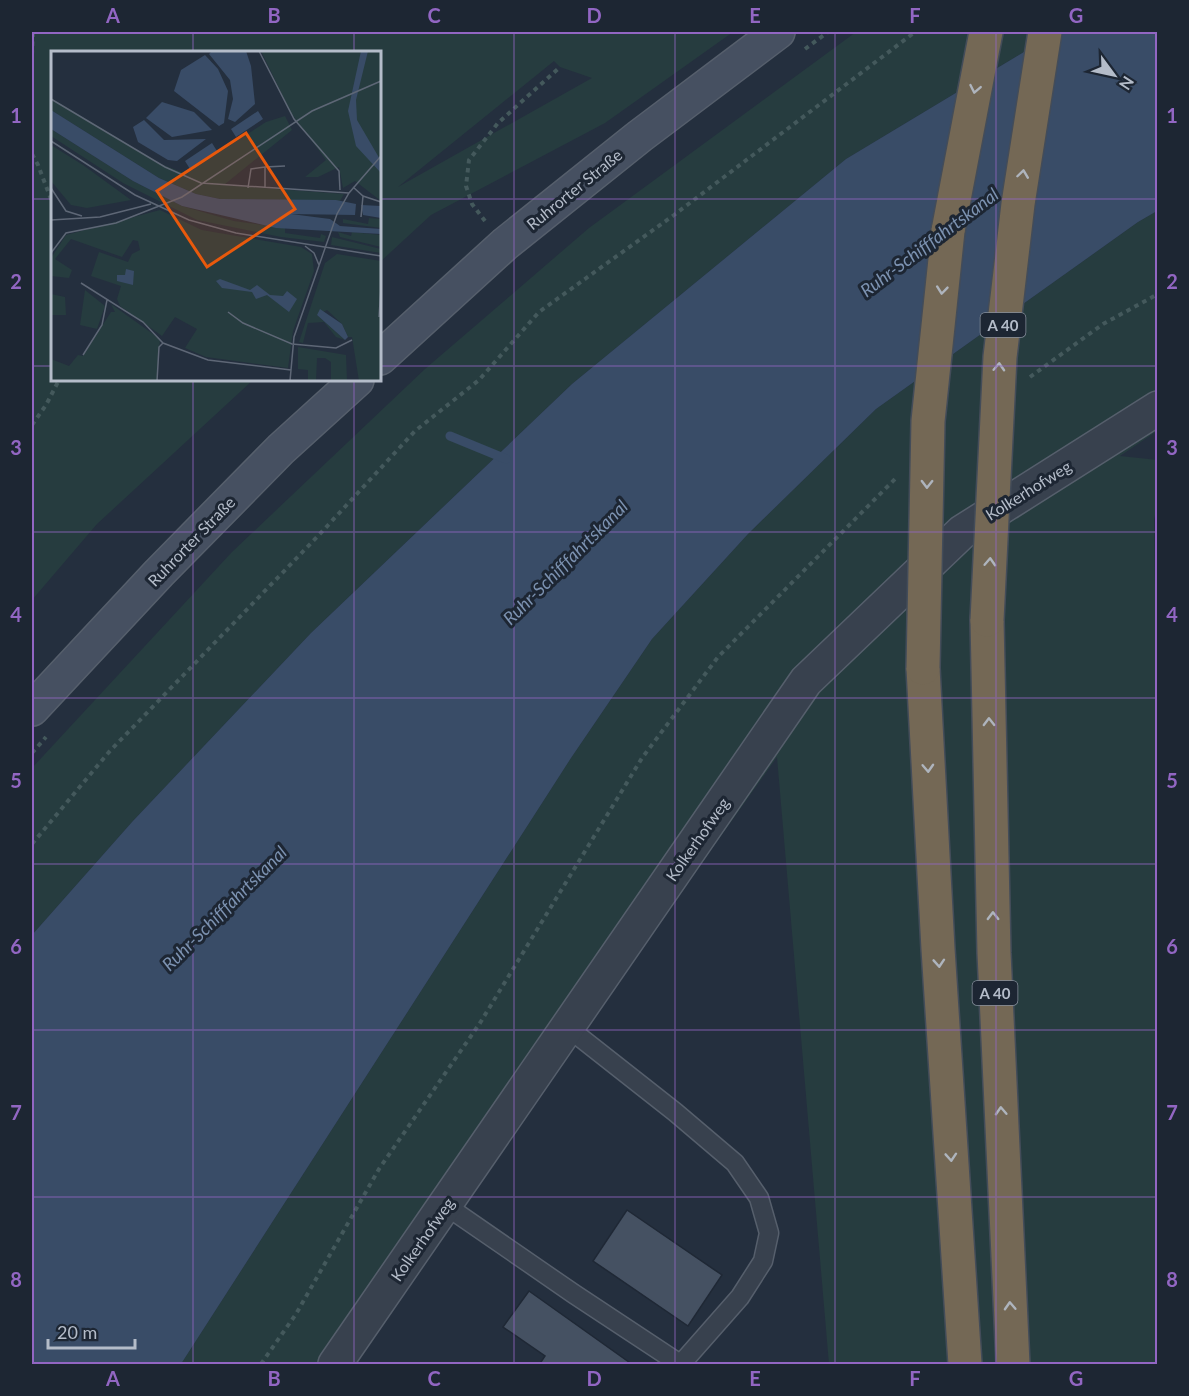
<svg xmlns="http://www.w3.org/2000/svg" width="1189" height="1396" font-family="Lato,sans-serif">
<style>
.green{fill:#263c3f;fill-rule:evenodd}
.water{fill:#394c67}
.lines{fill:none;stroke-linecap:round;stroke-linejoin:round}
.stream{stroke:#394c67;stroke-width:9}
.building{fill:#455162;stroke:#1f2835;stroke-width:1.5}
.service-casing{stroke:#565f6c;stroke-width:21}
.minor-casing{stroke:#565f6c;stroke-width:36}
.secondary-casing{stroke:#565f6c;stroke-width:36}
.motorway-casing{stroke:#434c59;stroke-width:36}
.path{stroke:#44595c;stroke-width:4;stroke-dasharray:4.5 4.5;stroke-linecap:butt}
.service{stroke:#38414e;stroke-width:18}
.minor{stroke:#38414e;stroke-width:33}
.secondary{stroke:#465061;stroke-width:33}
.motorway{stroke:#746855;stroke-width:33}
.motorway-bridge-casing{stroke:#434c59;stroke-width:36;stroke-linecap:butt}
.motorway-bridge{stroke:#746855;stroke-width:33}
.oneway{stroke:#aeb4bd}
.grid{fill:none;stroke:#9266c3;stroke-width:1.5;stroke-opacity:0.55}
.labels{text-anchor:middle;dominant-baseline:central;stroke-width:6;stroke-linejoin:round;paint-order:stroke}
.shield{fill:#1d2633;stroke:#878f9c;stroke-width:1.5}
.shield-label{font-size:15px;font-weight:bold;fill:#b4bcc9}
.street-label{font-size:16px;fill:#b4bcc9;stroke:#1d2633}
.water-label{font-size:18px;font-style:italic;fill:#7c92b1;stroke:#1d2633}
.inset-road{fill:none;stroke:#5e6776;stroke-width:1.5}
.view{fill:#e8590c;fill-opacity:0.15;stroke:#e8590c;stroke-width:3}
.inset-edge{fill:none;stroke:#b4bcc9;stroke-width:3}
.neatline{fill:none;stroke:#9266c3;stroke-width:2}
.grid-label{font-size:20px;text-anchor:middle;font-weight:bold;fill:#9266c3}
</style>
<rect width="100%" height="100%" fill="#242f3e"/>
<!-- green -->
<path class="green" d="M32,32H733L605,123L431,215L380,262V52H52V380H253L97,524L32,600ZM554,61L560,67L592,78L398,187Z
M856,32H1057L846,159L572,384L311,633L132,822L32,935V768L232,552L425,369L589,228Z
M1157,211V431L1120,456L1158,460L1157,509L1154,519L1158,779L1157,1364H829L777,757L347,1364H181L571,758L652,639L748,534L876,409L1138,222Z"/>
<!-- water -->
<path class="water" d="M1057,32H1157V211L1138,222L876,409L748,534L652,639L571,758L181,1364H32V935L132,822L311,633L572,384L846,159Z"/>
<g class="lines">
<!-- stream -->
<path class="stream" d="M450,436L506,459"/>
</g>
<!-- building -->
<path class="building" d="M627,1210L722,1275L688,1326L593,1261Z
M529,1291L633,1365H539L545,1356L503,1327Z"/>
<g class="lines">
<defs>
<path id="service" d="M567,1027L675,1112L735,1163L759,1198L769,1233L763,1261L740,1297L681,1364
M445,1205L574,1294L680,1364"/>
<path id="minor" d="M335,1364L806,681L962,532L1158,408"/>
<path id="secondary" d="M380,358L505,244L640,136L778,32
M32,709L159,573L281,449L357,380"/>
<path id="motorway" d="M948,231L986,32
M987,620L994,953L1013,1364
M923,668L938,949L965,1364"/>
</defs>
<!-- service casing -->
<use href="#service" class="service-casing"/>
<!-- minor casing -->
<use href="#minor" class="minor-casing"/>
<!-- secondary casing -->
<use href="#secondary" class="secondary-casing"/>
<!-- motorway casing -->
<use href="#motorway" class="motorway-casing"/>
<!-- path -->
<path class="path" d="M805,49L828,32
M32,55L33,32
M32,154L38,165L52,202
M485,221L472,204L466,186L469,160L498,123L560,67
M1030,377L1103,324L1158,294
M32,425L46,405L59,380
M32,753L46,737
M32,844L109,752L318,536L415,431L479,380L539,312L674,215L915,32
M261,1364L296,1314L379,1169L480,1023L642,758L718,657L895,479"/>
<!-- service -->
<use href="#service" class="service"/>
<!-- minor -->
<use href="#minor" class="minor"/>
<!-- secondary -->
<use href="#secondary" class="secondary"/>
<!-- motorway -->
<use href="#motorway" class="motorway"/>
<defs>
<path id="motorway-bridge" d="M987,620L1000,357L1018,204L1045,32
M923,668L928,421L948,231"/>
</defs>
<!-- motorway-bridge casing -->
<use href="#motorway-bridge" class="motorway-bridge-casing"/>
<!-- motorway-bridge -->
<use href="#motorway-bridge" class="motorway-bridge"/>
</g>
<!-- one-way arrows -->
<defs><path id="oneway-chevron" d="M-2-3.5L2.5 0L-2 3.5" fill="none" stroke-width="1.6" stroke-linecap="round" stroke-linejoin="round" transform="scale(1.5)"/></defs>
<g class="oneway">
<use href="#oneway-chevron" transform="translate(975 89) rotate(101)"/>
<use href="#oneway-chevron" transform="translate(1023 174) rotate(-82)"/>
<use href="#oneway-chevron" transform="translate(942 290) rotate(96)"/>
<use href="#oneway-chevron" transform="translate(999 367) rotate(-87)"/>
<use href="#oneway-chevron" transform="translate(927 484) rotate(91)"/>
<use href="#oneway-chevron" transform="translate(990 562) rotate(-87)"/>
<use href="#oneway-chevron" transform="translate(989 722) rotate(-91)"/>
<use href="#oneway-chevron" transform="translate(928 768) rotate(87)"/>
<use href="#oneway-chevron" transform="translate(993 916) rotate(-91)"/>
<use href="#oneway-chevron" transform="translate(939 963) rotate(86)"/>
<use href="#oneway-chevron" transform="translate(1001 1111) rotate(-93)"/>
<use href="#oneway-chevron" transform="translate(951 1157) rotate(86)"/>
<use href="#oneway-chevron" transform="translate(1010 1306) rotate(-93)"/>
</g>
<!-- grid -->
<path class="grid" d="M193,32V52M354,32V52M514,32V1364M675,32V1364M835,32V1364M996,32V1364M32,199H52M380,199H1158M32,366H52M380,366H1158M193,380V1364M354,380V1364M32,532H1158M32,698H1158M32,864H1158M32,1030H1158M32,1197H1158"/>
<g class="labels">
<!-- shield labels -->
<g class="shield">
<rect x="980.5" y="313" width="45" height="24" rx="4.5"/>
<rect x="972.5" y="981" width="45" height="24" rx="4.5"/>
</g>
<g class="shield-label">
<text x="1003" y="325">A 40</text>
<text x="995" y="993">A 40</text>
</g>
<!-- street labels -->
<g class="street-label">
<text transform="translate(574 189) rotate(-39)">Ruhrorter Straße</text>
<text transform="translate(1028 490) rotate(-32)">Kolkerhofweg</text>
<text transform="translate(191 541) rotate(-46)">Ruhrorter Straße</text>
<text transform="translate(697 839) rotate(-55)">Kolkerhofweg</text>
<text transform="translate(422 1239) rotate(-55)">Kolkerhofweg</text>
</g>
<!-- water labels -->
<g class="water-label">
<text transform="translate(929 242) rotate(-37)">Ruhr-Schifffahrtskanal</text>
<text transform="translate(565 562) rotate(-45)">Ruhr-Schifffahrtskanal</text>
<text transform="translate(224 908) rotate(-45)">Ruhr-Schifffahrtskanal</text>
</g>
</g>
<!-- overview -->
<g transform="translate(51 51)">
<rect width="330" height="330" fill="#242f3e"/>
<path d="M210,0H330V150L304,130L292,137L288,116L267,126H254L275,109L240,62ZM0,47L110,113L138,124L136,122L215,71L234,65L241,79L173,134L293,143L289,150L169,148L145,143L108,127L0,59ZM0,78L82,130L131,155L183,170L234,177V182L269,187L270,183L275,185L273,191L230,186L146,169L72,132L0,85ZM0,94L32,114L80,149L36,157L20,154L0,130ZM109,159L151,179L250,196L261,203L263,220L242,280L237,317L155,306L134,297L146,278L124,266L111,285L69,255L66,248L70,235L40,225L48,201L77,211L81,203L89,199L87,190L82,189L71,206L20,188L4,208L21,219L18,227L0,225V207L15,184ZM318,167L330,168V177L292,172V168L317,173ZM287,181L300,185L301,181L330,184V196L289,186ZM281,186L330,198V202L280,194ZM286,203L330,210V330H308L301,286H297L291,273L276,259L266,264L294,289L285,286L273,271L257,272L252,292L248,291L274,212ZM34,239L54,255L46,278L29,274ZM0,243L14,246L15,264H0ZM60,253L109,288L106,330H0V308L18,315L27,304L32,305L60,261H64ZM247,296L295,304L296,330H280V311L274,307H266L265,330H257V319L247,318Z" fill="#263c3f"/>
<path d="M161,0H195L200,15L204,53L184,71L177,68L182,48L179,29L158,3ZM310,0H317L305,49L306,69L330,110V122L305,95L297,60ZM154,4L167,18L177,40L173,72L168,75L123,40L130,19ZM111,51L143,61L161,79L121,86L95,67ZM0,59L108,127L145,143L169,148L285,149L305,153L304,164L240,163L279,168L289,175L330,178V183L225,177L131,155L82,130L0,78ZM207,60L212,68L185,86L180,78ZM93,69L113,89L155,88L126,110L117,109L87,91L82,76ZM161,92L166,100L139,118L134,110ZM310,154L330,155V167L312,164ZM75,218L83,220L82,234L66,230V224H74ZM169,228L199,239L206,234L219,244L232,245L236,240L246,248L238,261L216,244L205,248L201,241L171,237L165,230ZM269,258L291,273L297,286L294,289L266,264Z" fill="#394c67"/>
<path class="inset-road" d="M208,0L243,68L288,120L289,139M0,48L114,116L150,132L298,142M0,90L84,144L138,169L185,182L330,205M302,136L312,145L330,151M0,137L15,160L31,165M197,137L200,118L214,116M214,137V116L234,115M310,166L312,145M0,169L49,166L100,153M254,195L263,202L268,214M0,202L15,182L65,172L131,146L261,60L330,30M30,232L92,271L112,292L157,309L240,319M177,261L192,272L241,293L285,297L301,289M328,266L330,237M32,304L51,274L56,249M106,330L108,296L112,292M239,330L243,286L286,163L298,142L330,105"/>
<path class="view" d="M195,82L244,158L156,216L106,140Z"/>
<rect width="330" height="330" class="inset-edge"/>
</g>
<!-- border -->
<rect width="1189" height="1396" fill="none" stroke="#1d2633" stroke-width="66"/>
<!-- north arrow -->
<g transform="translate(1114 75) rotate(123)" stroke="#1d2633" stroke-width="4.5" paint-order="stroke">
<path d="M0-4.5L10 22L0 15L-10 22Z" fill="#b4bcc9"/>
<text y="-9" font-size="16" font-weight="bold" text-anchor="middle" fill="#b4bcc9">N</text>
</g>
<!-- scale -->
<path d="M48 1339v9h87v-9" fill="none" stroke="#b4bcc9" stroke-width="3"/>
<text x="57" y="1339" font-size="18" fill="#b4bcc9" stroke="#1d2633" stroke-width="4.5" paint-order="stroke">20 m</text>
<rect x="33" y="33" width="1123" height="1330" class="neatline"/>
<g class="grid-label">
<text x="113" y="23">A</text>
<text x="274" y="23">B</text>
<text x="434" y="23">C</text>
<text x="594" y="23">D</text>
<text x="755" y="23">E</text>
<text x="915" y="23">F</text>
<text x="1076" y="23">G</text>
<text x="16" y="123">1</text>
<text x="1172" y="123">1</text>
<text x="16" y="289">2</text>
<text x="1172" y="289">2</text>
<text x="16" y="455">3</text>
<text x="1172" y="455">3</text>
<text x="16" y="622">4</text>
<text x="1172" y="622">4</text>
<text x="16" y="788">5</text>
<text x="1172" y="788">5</text>
<text x="16" y="954">6</text>
<text x="1172" y="954">6</text>
<text x="16" y="1120">7</text>
<text x="1172" y="1120">7</text>
<text x="16" y="1287">8</text>
<text x="1172" y="1287">8</text>
<text x="113" y="1386">A</text>
<text x="274" y="1386">B</text>
<text x="434" y="1386">C</text>
<text x="594" y="1386">D</text>
<text x="755" y="1386">E</text>
<text x="915" y="1386">F</text>
<text x="1076" y="1386">G</text>
</g>
</svg>
